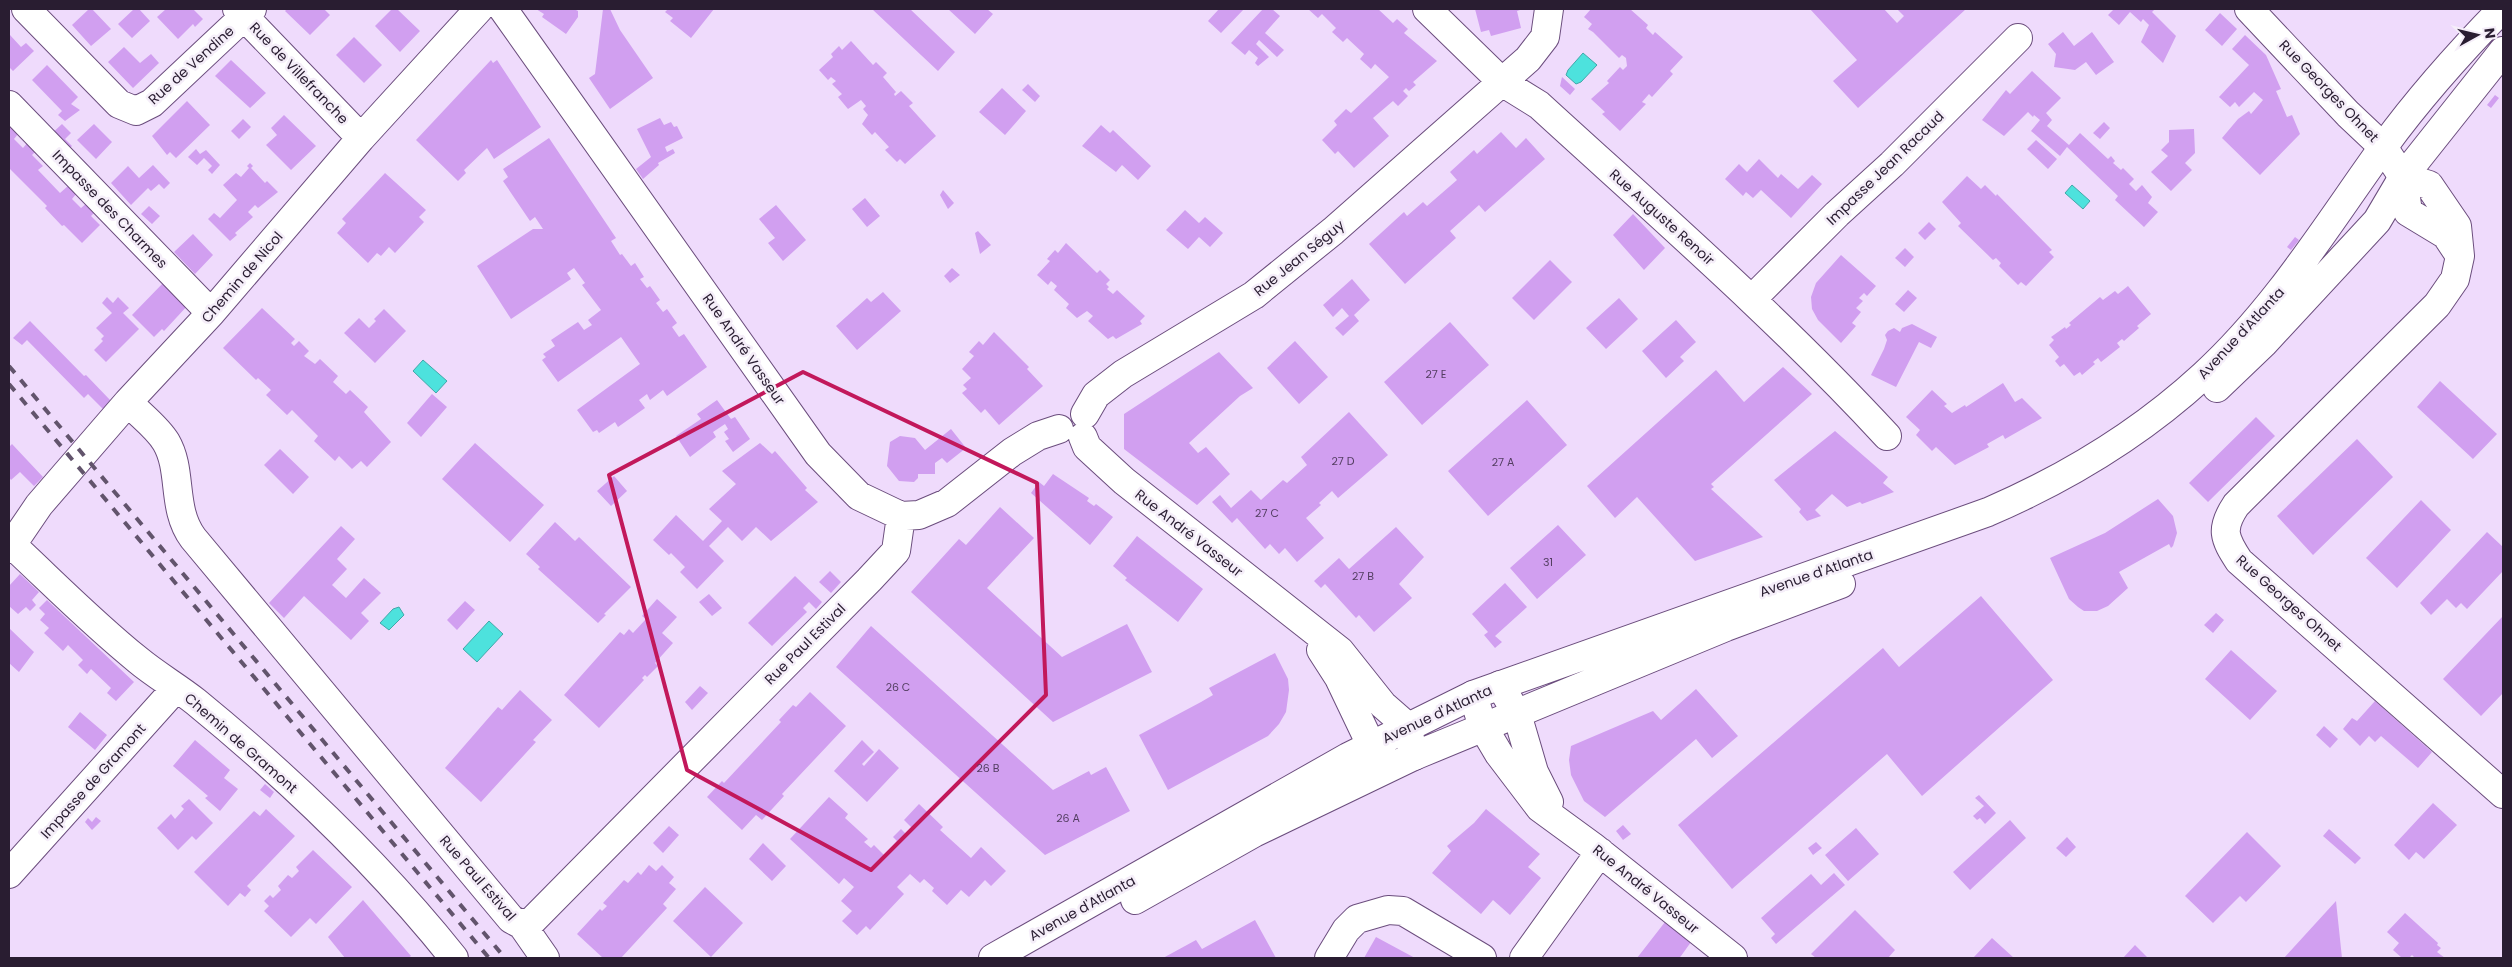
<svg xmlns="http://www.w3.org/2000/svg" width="2512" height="967" font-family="Poppins,sans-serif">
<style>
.water{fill:#4de2dd;stroke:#42a7a9}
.building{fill:#d19ff0}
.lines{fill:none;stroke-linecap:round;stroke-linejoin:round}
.minor-casing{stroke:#6b4d7d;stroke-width:30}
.major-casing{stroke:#6b4d7d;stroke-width:30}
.minor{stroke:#fff;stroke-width:28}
.major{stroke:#fff;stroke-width:28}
.rail{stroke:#62546c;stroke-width:4;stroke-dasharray:9 9;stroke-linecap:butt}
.marked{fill:none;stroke:#c2185b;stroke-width:4;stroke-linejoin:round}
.labels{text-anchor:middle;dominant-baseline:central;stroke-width:5;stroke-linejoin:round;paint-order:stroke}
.number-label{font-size:11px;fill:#533e61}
.street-label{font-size:14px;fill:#291d31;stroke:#f5eef9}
</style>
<rect width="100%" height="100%" fill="#efdbfc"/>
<!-- water -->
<path class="water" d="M1583,53L1597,65L1581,82L1576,84L1566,75L1568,70Z
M2072,185L2090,201L2083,209L2065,193Z
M423,360L447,381L436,393L413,371Z
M399,607L404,615L389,630L380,623L393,609Z
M489,621L503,634L477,662L463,649Z"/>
<!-- building -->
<path class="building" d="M89,9H92L111,29L91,46L72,25Z
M134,9H139L150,21L132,38L118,24Z
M166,9H193L203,19L195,27L193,24L178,39L157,17Z
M287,9H324L330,15L310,35L285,11Z
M392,9H397L420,31L400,52L375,26Z
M536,9H574L578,11V17L566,34L542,17L544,14Z
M603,9H610L620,30L653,78L610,109L589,78L595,74Z
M668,9H714L691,38L670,21L673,18L665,12Z
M872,9H910L955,52L938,71Z
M948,9H987L993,14L975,34Z
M1219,9H1244L1221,33L1208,21Z
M1263,9H1272L1280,16L1265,33L1284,50L1277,57L1259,40L1256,44L1269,57L1258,66L1255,63L1258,58L1249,50L1245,55L1231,43Z
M1308,9H1378L1393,23L1397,19L1408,29L1404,33L1437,61L1413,82L1416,85L1409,91L1406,88L1403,91L1408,96L1398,106L1393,101L1373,118L1389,136L1354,168L1338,151L1335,154L1322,140L1337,125L1334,121L1346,109L1351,113L1389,77L1375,64L1371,69L1360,59L1364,54L1362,52L1347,38L1343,42L1332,32L1336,28L1322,14L1318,18Z
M1475,9H1523L1517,11L1521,28L1491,36L1489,30L1481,32Z
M1591,9H1630L1648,25L1646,28L1653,35L1655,32L1683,57L1670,71L1673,74L1652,97L1649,94L1642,102L1646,104L1620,131L1602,114L1605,112L1591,99L1609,83L1607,81L1620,67L1623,70L1627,66L1626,58L1622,55L1619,58L1593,32L1588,29L1592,24L1584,17Z
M1810,9H1884L1897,23L1904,16L1897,9H1966L1858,108L1833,81L1857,60Z
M2114,9L2154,10L2152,12L2176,36L2163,63L2141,42L2149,25L2143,19L2141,22L2130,12L2119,25L2108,15Z
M2220,13L2237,29L2222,46L2205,30Z
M2063,32L2074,46L2092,32L2114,62L2096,75L2086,62L2075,70L2054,67L2056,54L2048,44Z
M10,35L21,47L26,43L34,51L13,71L9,67Z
M2245,35L2266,55L2281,89L2276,91L2287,117L2292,115L2300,134L2260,175L2222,138L2238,119L2249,111L2251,114L2263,100L2254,92L2239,107L2235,102L2230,107L2219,97L2249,65L2232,49Z
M354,37L382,65L364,83L336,55Z
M851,41L873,65L876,62L887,73L883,77L896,92L894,94L895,96L901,91L913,103L909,106L936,136L905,164L900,159L897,162L885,150L889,147L875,132L872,135L862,124L868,115L863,109L866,106L861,100L848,109L838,97L842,94L832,84L836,81L831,77L828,80L819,70L833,57L831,54L839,46L842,50Z
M124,47L140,63L151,54L159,63L133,88L108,62Z
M231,60L266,93L250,108L215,76Z
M491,60L493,63L497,60L541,127L494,159L487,148L464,170L466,173L458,181L416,140Z
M47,65L78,97L71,104L80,110L65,121L58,115L62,111L32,80Z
M2032,71L2061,98L2046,113L2052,120L2047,126L2069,145L2080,133L2108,159L2111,156L2115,161L2113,163L2121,170L2123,168L2134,179L2129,184L2136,191L2142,185L2152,197L2148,203L2158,212L2144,227L2115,200L2118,196L2067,147L2060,156L2031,131L2040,120L2034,115L2033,117L2028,112L2004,136L1982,120L2006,90L2010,94Z
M1562,77L1575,89L1570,95L1560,86Z
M1028,84L1040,96L1035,102L1022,90Z
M1002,88L1026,111L1005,135L979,112Z
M2495,95L2499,98L2491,108L2487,105Z
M187,101L210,125L176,158L170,152L167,155L152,136Z
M284,115L316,146L291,170L266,145L277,135L271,128Z
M660,118L664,125L671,122L674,127L677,126L683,138L665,147L667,152L673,149L675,153L658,163L659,165L643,179L636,169L651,157L637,129Z
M243,119L251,127L239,139L231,131Z
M2104,122L2110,128L2100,139L2093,133Z
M62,124L71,133L65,139L72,146L64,154L48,137Z
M94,124L112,142L96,159L77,140Z
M9,125L18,134L14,139L23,148L28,142L36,151L32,155L43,166L38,170L60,193L68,186L76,194L72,199L81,208L87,203L95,212L91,216L100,225L82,243L64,225L62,226L45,208L47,206L9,168Z
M1101,125L1110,133L1113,130L1151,166L1138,180L1122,165L1116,172L1082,146Z
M2194,129L2195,153L2185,163L2192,170L2171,191L2151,172L2168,156L2161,150L2169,142V130Z
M1501,132L1516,148L1526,138L1545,159L1485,212L1479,205L1450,231L1456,238L1405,284L1369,244L1404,212L1407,216L1423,202L1427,206L1457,180L1450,172L1474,150L1477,154Z
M549,138L616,238L611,241L620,255L622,254L631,266L635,263L644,277L640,279L647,288L650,286L660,300L656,303L663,312L667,309L677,323L672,327L679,337L684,334L707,367L667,396L663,390L650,400L647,394L639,400L645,408L618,427L615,422L599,433L597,430L593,432L577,410L640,364L621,337L558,382L542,360L546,357L543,354L555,346L551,340L578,322L584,330L592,325L588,320L601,310L582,285L585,283L574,268L567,273L571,279L511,319L477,266L533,229H543L535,217L530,221L503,181L508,177L503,169Z
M2036,140L2057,159L2048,169L2027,149Z
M196,149L200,154L206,150L220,165L212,174L208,170L212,166L204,158L197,165L188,157Z
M1759,159L1778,178L1781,174L1798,189L1812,175L1822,184L1791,218L1761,190L1753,198L1746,192L1743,196L1725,179L1739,164L1747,172Z
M250,163L253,166L251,168L265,183L267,181L278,192L258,208L255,205L248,212L253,217L235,233L237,235L230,241L208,219L214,213L220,218L237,200L223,185L236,173L241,177L249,168L247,166Z
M153,165L170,183L164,189L159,184L151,191L148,188L131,205L111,183L128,166L139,178Z
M385,173L426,210L419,217L424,222L395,253L389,247L381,256L377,253L368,263L337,233L346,223L342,219Z
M1967,176L1981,189L1985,185L1996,196L1997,194L2052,250L2049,252L2054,257L2026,286L2021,282L2018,285L1999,266L2001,263L1996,258L1993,260L1958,226L1961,223L1942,202Z
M943,190L954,203L948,209L940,195Z
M865,198L880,216L867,227L852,209Z
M776,205L806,240L783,261L768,243L775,238L759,219Z
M149,206L160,216L152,224L141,214Z
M1185,210L1199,223L1205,217L1223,233L1210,247L1199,237L1188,249L1166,230Z
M1633,214L1665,248L1644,270L1613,235Z
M1929,222L1936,229L1925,240L1918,233Z
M978,231L991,245L980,254L975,233Z
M193,234L213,255L195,274L174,252Z
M2295,237L2299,240L2291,250L2287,247Z
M1066,243L1097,273L1100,270L1110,280L1106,284L1109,287L1107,289L1113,294L1117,290L1145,316L1140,321L1142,324L1116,339L1113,336L1108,339L1088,321L1093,316L1087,311L1077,318L1066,308L1069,304L1054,290L1057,286L1051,281L1048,285L1037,275L1050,261L1047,259L1055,250L1058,253Z
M1905,248L1914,257L1905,267L1895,258Z
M1841,255L1876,286L1867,296L1864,293L1859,298L1863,301L1856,308L1861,312L1852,323L1856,326L1841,343L1818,320L1812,309L1811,297L1816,283Z
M1550,260L1572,282L1534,320L1512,298Z
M952,268L960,275L950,283L944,276Z
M1352,279L1370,300L1354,315L1359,321L1343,336L1335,328L1349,316L1342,308L1333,317L1323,305Z
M165,281L189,304L164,331L162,329L154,337L132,315Z
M2128,286L2151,314L2137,326L2139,328L2124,341L2122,339L2117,343L2120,347L2101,362L2098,358L2093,362L2095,364L2082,375L2080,372L2074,376L2064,364L2060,367L2055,361L2059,357L2049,345L2054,340L2051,337L2065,327L2066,329L2071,325L2069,323L2100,297L2103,300L2115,291L2118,294Z
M1908,290L1917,298L1904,312L1895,304Z
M883,292L901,311L857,350L836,326L867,298L871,302Z
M107,297L113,303L118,297L129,308L123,313L139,329L106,362L94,350L103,341L101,339L104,336L96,328L112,313L102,303Z
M1619,298L1638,319L1606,349L1586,328Z
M262,308L295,339L291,343L294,346L299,341L309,351L304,356L315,364L320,359L338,376L333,382L346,394L350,390L368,407L364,412L391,442L367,467L361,461L352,469L339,456L335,461L314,441L318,436L292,410L287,415L266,395L271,390L258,378L256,380L223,348Z
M384,309L406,331L375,363L344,333L359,318L369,328L376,321L374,319Z
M1676,320L1696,342L1680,357L1684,361L1666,378L1642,351Z
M30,321L84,376L86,375L111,401L103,409L88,394L84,398L27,340L22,345L13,338Z
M1450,322L1489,365L1422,425L1384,382Z
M1912,324L1937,337L1931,348L1919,342L1896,387L1871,375L1884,349L1887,340L1885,335L1888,331L1894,328L1900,332L1902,328Z
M994,332L1029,367L1027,369L1043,386L999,425L985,409L981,413L962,393L967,389L963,385L971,378L962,369L974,356L969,352L979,341L983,345Z
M1295,341L1328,377L1299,404L1267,368Z
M1219,352L1253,388L1240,396L1189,443L1198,453L1206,447L1230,474L1197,505L1124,449V414Z
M1783,367L1812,394L1711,484L1714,487L1711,489L1763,537L1695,561L1637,497L1615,518L1587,486L1716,370L1744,402Z
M2440,381L2497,434L2473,459L2417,407Z
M2003,383L2015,402L2022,398L2042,418L2005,439L2003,435L1987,444L1989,447L1955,465L1936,447L1932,451L1916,435L1920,430L1906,417L1932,390L1947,404L1944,406L1952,413L1965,405L1966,407Z
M432,394L447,407L421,437L407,423Z
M717,400L731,419L735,417L750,439L733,452L725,441L729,439L724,432L728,429L725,424L713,432L716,437L690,457L676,436L701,419L697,414Z
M1527,400L1567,445L1488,516L1448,471Z
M1349,412L1388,455L1338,498L1332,491L1319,503L1321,505L1306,518L1324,538L1297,562L1285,548L1279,554L1270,544L1265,549L1237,518L1232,523L1212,502L1220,495L1231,508L1251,490L1261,500L1283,480L1287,483L1307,465L1301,457Z
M2256,417L2275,436L2208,502L2189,483Z
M951,429L966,448L947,463L942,458L935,463V474H918V478L914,482L899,481L887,466L890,442L900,436L915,438L925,450Z
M1835,431L1888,477L1883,483L1894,492L1862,504L1860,502L1847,507L1832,494L1815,510L1821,516L1807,521L1799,512L1801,509L1774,480Z
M2357,439L2393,477L2313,555L2277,516Z
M475,443L544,505L510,542L442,479Z
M760,443L772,454L775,451L807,488L805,490L818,502L771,541L756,527L742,541L728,527L709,546L724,561L697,589L680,572L685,567L671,553L669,555L653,540L676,515L703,541L722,521L709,509L736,484L722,471Z
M12,444L43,477L34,486L20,472L11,480L9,477V447Z
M280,449L309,477L293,494L264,465Z
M1053,474L1089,498L1087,501L1094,506L1096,504L1113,517L1090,545L1031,493L1039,482L1044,486Z
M614,476L627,491L611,506L597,491Z
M2158,499L2173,516L2177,533L2173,546L2171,548L2169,544L2119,572L2128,588L2108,606L2097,611H2084L2078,607L2069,599L2050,558L2105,533Z
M2421,500L2451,530L2397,588L2366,558Z
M1000,507L1034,538L987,588L1062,657L1127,624L1152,672L1053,722L911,592L959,539L966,545Z
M555,522L575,541L579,537L631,587L604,614L606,615L598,623L538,569L540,567L526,554Z
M1558,525L1586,555L1537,599L1510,568Z
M341,526L355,539L337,559L347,569L332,585L346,598L364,578L381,593L361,613L369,621L351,640L304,596L284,618L269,603Z
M1396,527L1424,557L1399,584L1412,598L1374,632L1359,615L1356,618L1325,584L1321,588L1314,581L1339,558L1349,569Z
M2487,532L2503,547V571L2467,609L2461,603L2456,608L2447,599L2431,615L2420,603Z
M1137,536L1203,589L1178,622L1125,580L1127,578L1113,566Z
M830,571L841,582L831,593L819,582Z
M20,574L39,592L32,600L36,605L30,611L26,607L18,614L9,606V586Z
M795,576L822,602L816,609L809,602L803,608L807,612L772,646L748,623Z
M1505,583L1527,607L1495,636L1502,642L1495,648L1484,635L1488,632L1472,614Z
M709,594L722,608L712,616L699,602Z
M1981,596L2053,680L1922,796L1887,754L1732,889L1678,825L1883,648L1899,667Z
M657,599L677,617L662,633L673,643L655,663L658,666L647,677L645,675L642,678L644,680L599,728L564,695L620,632L624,635L629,629L633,633L646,619L642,616Z
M47,600L134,682L116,701L107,693L111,688L91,669L87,674L78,665L83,660L68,645L63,651L44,633L49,628L40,620L45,614L39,608Z
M465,601L475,610L457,630L447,620Z
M2216,613L2224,620L2213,633L2204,625Z
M2503,616V693L2481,716L2443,679Z
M871,626L1053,790L1089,771L1091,775L1106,767L1130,811L1045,855L836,667Z
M9,628L34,652L19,672L9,663Z
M2231,650L2277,691L2250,720L2205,679Z
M1275,653L1288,679L1289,690L1286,712L1279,724L1268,736L1168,790L1139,735L1201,702L1213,695L1209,688Z
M700,686L708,693L692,710L685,702Z
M1696,689L1738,736L1712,758L1696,739L1605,817L1584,801L1571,775L1569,760L1571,746L1653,711L1661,720Z
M520,690L552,720L533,740L536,742L481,802L445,768L498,707L502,710Z
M810,692L846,726L782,794L784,796L762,820L756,815L742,830L707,797L722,781L724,783L781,722L779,720L793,705L796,707Z
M2375,701L2432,752L2418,768L2381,736L2375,742L2369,736L2360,746L2343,729L2352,718L2357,721Z
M80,712L107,735L95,750L68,727Z
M2324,726L2338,739L2330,748L2316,735Z
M195,740L230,770L224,778L238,789L220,811L205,798L208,796L173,766Z
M862,740L874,752L862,764L864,766L879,749L899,768L867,802L834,771Z
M265,784L274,792L270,798L260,790Z
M1979,795L1996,813L1985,824L1980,818L1977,820L1973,816L1984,806L1975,798Z
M829,797L848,814L845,818L868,839L864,842L871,848L874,845L884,855L897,841L893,837L901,829L906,834L912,828L904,820L919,804L943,827L940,830L971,858L981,847L1006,871L991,886L985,880L969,897L961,890L947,905L932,891L934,888L924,879L920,883L910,874L897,887L904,894L870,930L866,926L857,935L842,921L852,911L841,901L854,887L844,878L839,884L790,839Z
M189,799L213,823L196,840L192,836L178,850L157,828L171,814L175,819L184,809L181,806Z
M2433,803L2457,825L2424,859L2416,852L2409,860L2394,845Z
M266,809L295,836L247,886L251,890L245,897L240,893L228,906L194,872L254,811L260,816Z
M1486,809L1540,854L1528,867L1541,878L1510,915L1493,900L1481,914L1432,873L1451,851L1447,846L1474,823Z
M96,817L101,821L92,830L85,822L88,818L92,822Z
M2010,820L2026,838L1970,890L1953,872Z
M1623,825L1631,834L1623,840L1616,831Z
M669,826L679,835L663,853L653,843Z
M1856,828L1879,854L1848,881L1825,855Z
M2329,829L2361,858L2355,864L2323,836Z
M2247,832L2281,866L2246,902L2240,896L2213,923L2185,896Z
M2067,837L2076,847L2066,857L2056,848Z
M1816,842L1822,848L1813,855L1808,848Z
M763,843L786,866L772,881L749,859Z
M313,850L352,887L316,924L310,918L291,937L264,911L269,906L264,901L270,895L273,898L281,890L278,886L288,875L292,878L299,871L296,867Z
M649,865L656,871L662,865L674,877L669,883L676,889L663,904L667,908L621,958H603L577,934L600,909L602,911L607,906L603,903L624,880L628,883L638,872L641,875Z
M1834,873L1845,885L1776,944L1771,938L1775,934L1761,918L1811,874L1821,885Z
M705,887L743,923L711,957L673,921Z
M363,900L411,956L408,958H345L328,937Z
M2336,901L2342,958H2284Z
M1855,910L1895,950L1888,958H1816L1811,954Z
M2405,913L2438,943L2437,945L2441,948L2437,952L2445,958H2415L2412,955L2409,958H2402L2393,950L2399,943L2387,932Z
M1255,920L1276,958H1163L1196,940L1202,949Z
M1665,922L1691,942L1681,956L1679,958H1637Z
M1376,937L1415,958H1364Z
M1992,938L2014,958H1973Z
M2135,945L2148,958H2123Z"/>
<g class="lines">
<defs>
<path id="minor" d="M26,9L119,104L136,111L152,103L252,9
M237,9L361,138
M503,9L818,454L859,496L901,516L919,515L947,503L1012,452L1038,436L1059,429
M1427,9L1502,82L1539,105C1657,213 1778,318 1887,436
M2249,9L2348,114L2383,147L2403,177L2408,212L2446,235L2460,256
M9,105L211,313
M2403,177L2429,185L2457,226L2460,256L2455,279L2437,305L2236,505C2220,529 2224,538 2239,561L2503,794
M1752,299L1837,214L1892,164L2018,38
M128,402C140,415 157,427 166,442C183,471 171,508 193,538L511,919L522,925L533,920L869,580L896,551L901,516
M1085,414L1096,395L1123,374L1254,295L1333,231L1528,59L1545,37L1549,9
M1083,437L1087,447L1124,481L1340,651L1383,705L1407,726L1414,756
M9,542C51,581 92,623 138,660C156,675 177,687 196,702C290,779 378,863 454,958
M9,549L39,505L128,402L211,313L361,138L479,9
M1321,650L1339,678L1371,745L1388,762
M1500,685L1517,714L1534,772L1549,802
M1473,695L1483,727L1499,754L1540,808L1592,846L1733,958
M9,874L176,688
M522,925L545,958
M1329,958L1346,930L1357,919L1388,910L1403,911L1482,958
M1524,958L1600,852"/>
<path id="major" d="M2217,388L2263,344L2377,221L2403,177L2503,51
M1135,900L1254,833L1414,756L1726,627L1841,584
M993,958L1348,757L1473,695L1988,512C2067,478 2141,433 2204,375C2276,309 2327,225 2384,146C2419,98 2460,52 2502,9"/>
</defs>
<!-- minor casing -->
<use href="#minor" class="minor-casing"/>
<!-- major casing -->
<use href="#major" class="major-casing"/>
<!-- minor -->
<use href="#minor" class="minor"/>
<!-- major -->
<use href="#major" class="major"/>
<!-- rail -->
<path class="rail" d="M9,366L505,958
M9,384L489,958"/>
</g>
<!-- marked area -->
<path class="marked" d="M803,372L1037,483L1046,695L871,870L687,770L609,475Z"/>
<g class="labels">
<!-- number labels -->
<g class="number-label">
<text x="1436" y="374">27 E</text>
<text x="1343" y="461">27 D</text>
<text x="1503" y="462">27 A</text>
<text x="1267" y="513">27 C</text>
<text x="1548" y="562">31</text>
<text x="1363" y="576">27 B</text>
<text x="898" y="687">26 C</text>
<text x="988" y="768">26 B</text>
<text x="1068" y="818">26 A</text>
</g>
<!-- street labels -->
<g class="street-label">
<text transform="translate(191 65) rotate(-42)">Rue de Vendine</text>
<text transform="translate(299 73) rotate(46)">Rue de Villefranche</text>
<text transform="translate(2329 91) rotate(46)">Rue Georges Ohnet</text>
<text transform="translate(1885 168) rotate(-44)">Impasse Jean Racaud</text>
<text transform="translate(110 209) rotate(46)">Impasse des Charmes</text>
<text transform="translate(1662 217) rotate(42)">Rue Auguste Renoir</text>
<text transform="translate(1299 258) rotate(-39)">Rue Jean Séguy</text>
<text transform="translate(242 277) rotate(-49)">Chemin de Nicol</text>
<text transform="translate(2241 333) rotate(-47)">Avenue d'Atlanta</text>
<text transform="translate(744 349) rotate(55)">Rue André Vasseur</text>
<text transform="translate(1189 533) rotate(38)">Rue André Vasseur</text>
<text transform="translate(1816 573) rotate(-19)">Avenue d'Atlanta</text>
<text transform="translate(2289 603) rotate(42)">Rue Georges Ohnet</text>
<text transform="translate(805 644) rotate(-45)">Rue Paul Estival</text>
<text transform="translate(1437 714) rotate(-25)">Avenue d'Atlanta</text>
<text transform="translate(241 743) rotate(41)">Chemin de Gramont</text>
<text transform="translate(93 781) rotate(-48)">Impasse de Gramont</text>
<text transform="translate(478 878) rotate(49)">Rue Paul Estival</text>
<text transform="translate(1646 889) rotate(39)">Rue André Vasseur</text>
<text transform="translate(1082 908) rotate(-29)">Avenue d'Atlanta</text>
</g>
</g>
<!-- border -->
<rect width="2512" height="967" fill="none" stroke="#291d31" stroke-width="20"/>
<!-- north arrow -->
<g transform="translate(2477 35) rotate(82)" stroke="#f5eef9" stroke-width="4" paint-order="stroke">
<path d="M0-4L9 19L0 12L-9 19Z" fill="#291d31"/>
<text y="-8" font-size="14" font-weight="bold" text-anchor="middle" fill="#291d31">N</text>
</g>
</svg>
